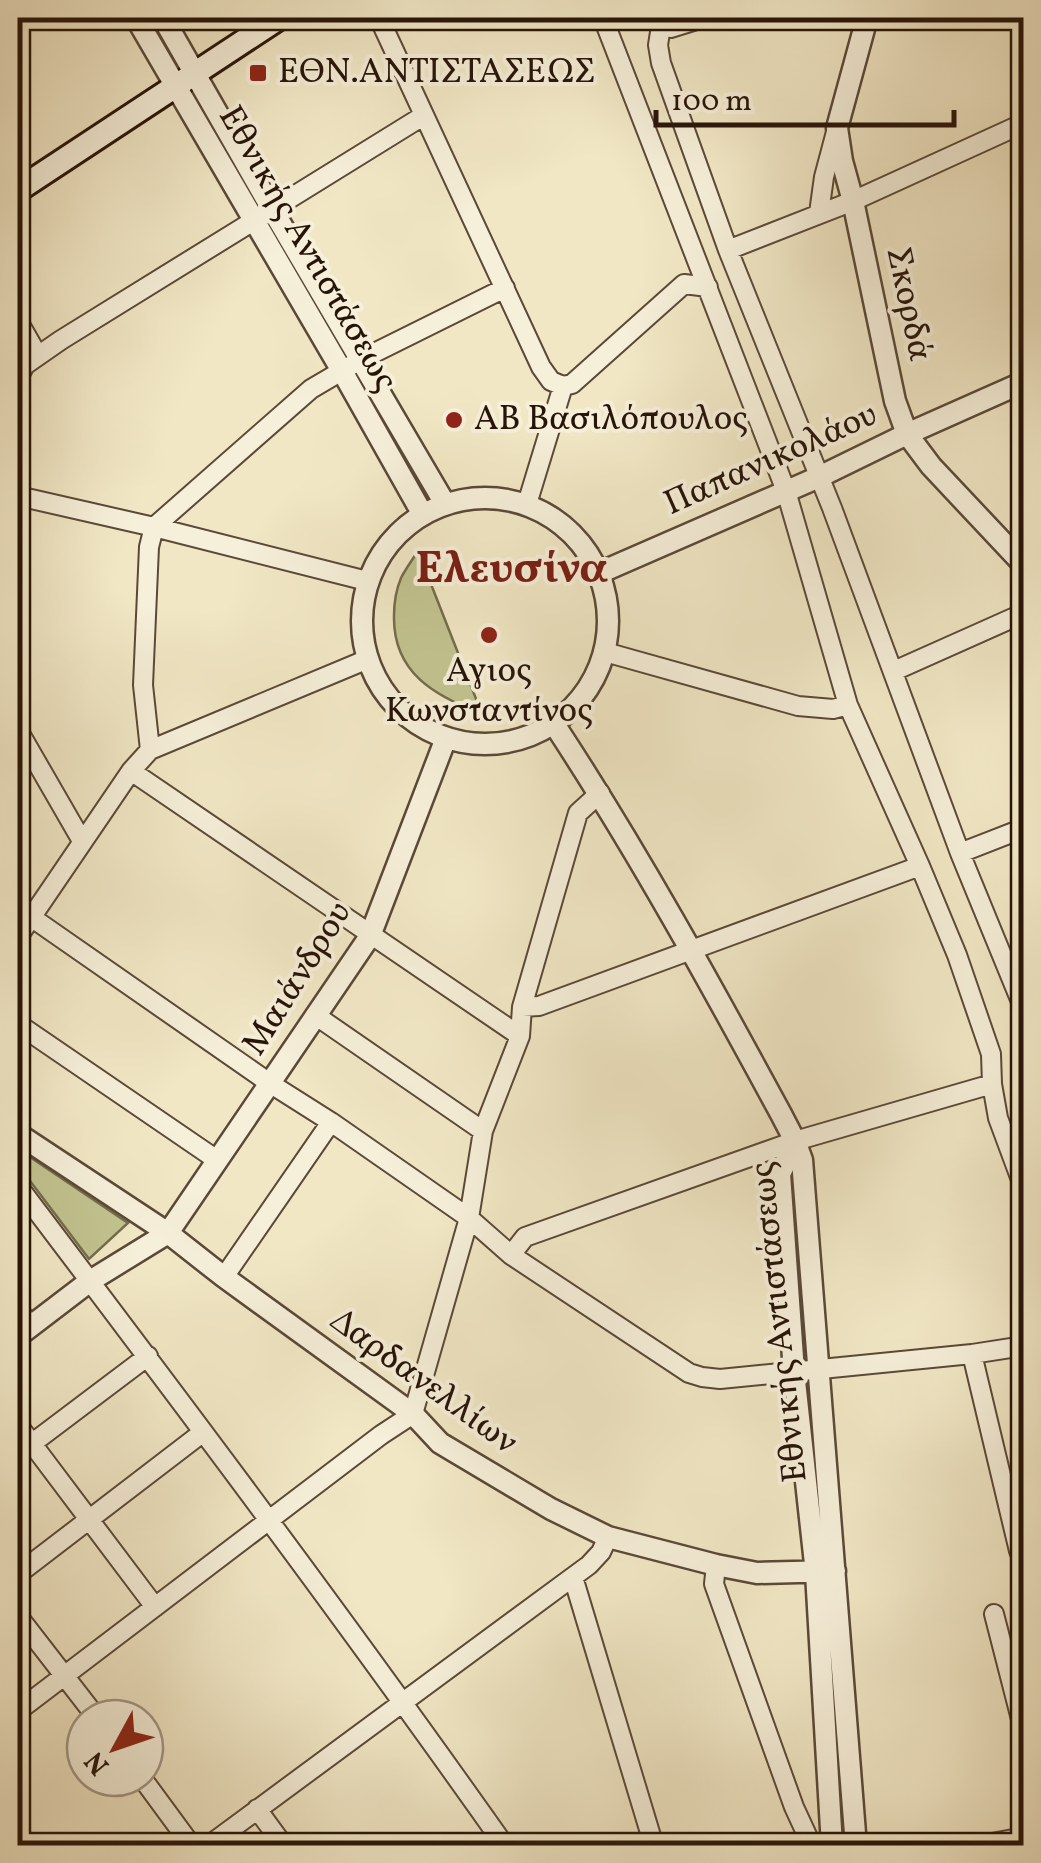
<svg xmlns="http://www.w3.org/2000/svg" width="1041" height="1863" font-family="Vollkorn,serif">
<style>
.green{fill:#c2c38f;stroke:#746c4c;stroke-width:2.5}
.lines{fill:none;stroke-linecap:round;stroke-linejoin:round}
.minor-casing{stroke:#5a4938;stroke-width:22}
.tertiary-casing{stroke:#5a4938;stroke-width:25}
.secondary-casing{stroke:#271409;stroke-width:28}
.minor{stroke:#f6efd9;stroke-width:18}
.tertiary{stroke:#f6efd9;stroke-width:20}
.secondary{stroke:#f6efd9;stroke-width:22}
.poi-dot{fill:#8f2418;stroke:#f6efd9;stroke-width:4}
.labels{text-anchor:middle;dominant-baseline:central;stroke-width:8;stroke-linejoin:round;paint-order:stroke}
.poi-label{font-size:35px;fill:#271409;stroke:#f6efd9;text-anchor:start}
.street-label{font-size:35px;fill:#271409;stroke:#f6efd9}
.district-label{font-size:45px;font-weight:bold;fill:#7a1f14;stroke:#f6efd9}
</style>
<rect width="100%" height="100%" fill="#f1e7c5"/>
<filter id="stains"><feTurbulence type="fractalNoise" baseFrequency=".002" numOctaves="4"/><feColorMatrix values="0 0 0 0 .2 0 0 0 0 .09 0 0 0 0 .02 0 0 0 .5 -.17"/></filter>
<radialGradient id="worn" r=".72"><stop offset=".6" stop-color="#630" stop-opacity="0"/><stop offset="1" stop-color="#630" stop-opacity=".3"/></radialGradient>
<!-- green -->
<path class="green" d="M418,551L482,714C435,696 393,673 394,616C394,604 396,590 401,578C406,568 413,559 418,551Z
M18,1149L128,1223L89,1259L18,1165Z"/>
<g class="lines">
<defs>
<path id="minor" d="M379,18L541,367L551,381L563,386L527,504
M603,18L786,491L848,705L920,866L957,955L991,1054L992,1084L998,1118L1024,1188
M656,18L661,26L671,28L703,18
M661,26L658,45L661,63L728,250L832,508L960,853L1024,1009
M819,213L824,177L837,128
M728,250L853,201L1024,123
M18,321L38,356
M18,378L25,365L61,340L423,116
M563,386L572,384L684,284L708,287
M18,496L154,527L367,581
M605,652L798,706L833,709L848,705
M894,671L1024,613
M18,730L82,841
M150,750L143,685L149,547L154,527L311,389L362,359L505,288
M131,771L520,1036
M960,853L1024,828
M18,908L271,1084L331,1122L469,1218L511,1255L689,1373L702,1377L720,1379L972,1354L1024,1346
M18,937L131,771L150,750L368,659
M522,1007L539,1006L920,866
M315,1015L483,1131
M18,1024L217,1160
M18,1186C183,1404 347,1622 505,1846
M511,1255L525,1237L795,1141L992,1084
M224,1277L331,1122
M18,1309L30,1326
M972,1354L1019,1551
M18,1425L155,1607
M18,1454L148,1356
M716,1565L714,1584L794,1807L812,1846
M18,1574L202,1433
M573,1577L654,1846
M994,1614L1024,1731
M18,1616L97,1718
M18,1711L381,1435L413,1414L469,1218L483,1131L520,1036L522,1007L578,813L600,793
M142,1778L192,1846
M257,1809L284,1846
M208,1846L589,1565L601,1552L608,1537
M976,1846L1024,1837"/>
<path id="tertiary" d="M136,18L342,371L422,513
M163,18L272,209L444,502
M867,18L837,128L842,161L853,201L895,401L907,434L931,466L1024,565
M362 621a123 123 0 1 1 246 0a123 123 0 1 1-246 0Z
M599,573L819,477L907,434L1024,382
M556,727C638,852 710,983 781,1114L795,1141L802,1160L856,1846
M18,1134L168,1233L224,1277L413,1414L440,1443L551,1509L608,1537L716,1565L757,1573L835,1571
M795,1141L780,1174L794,1372L816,1573L832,1846
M18,1336L90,1281L168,1233L370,936L446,738"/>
<path id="secondary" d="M18,190L279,18"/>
</defs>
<!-- minor casing -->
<use href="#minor" class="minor-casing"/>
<!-- tertiary casing -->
<use href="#tertiary" class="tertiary-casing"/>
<!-- secondary casing -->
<use href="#secondary" class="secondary-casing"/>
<!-- minor -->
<use href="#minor" class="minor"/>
<!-- tertiary -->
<use href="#tertiary" class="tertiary"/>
<!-- secondary -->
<use href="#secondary" class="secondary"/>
</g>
<!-- markers -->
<g class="poi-dot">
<rect x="248" y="63" width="20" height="20" rx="5"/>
<circle cx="454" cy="420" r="10"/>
<circle cx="489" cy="635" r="10"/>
</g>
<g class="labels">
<!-- poi labels -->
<g class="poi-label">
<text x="278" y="73">ΕΘΝ.ΑΝΤΙΣΤΑΣΕΩΣ</text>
<text x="474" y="420">ΑΒ Βασιλόπουλος</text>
<text x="489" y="672" text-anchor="middle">Αγιος<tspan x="489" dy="40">Κωνσταντίνος</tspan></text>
</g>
<!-- street labels -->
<g class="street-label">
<text transform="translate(307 249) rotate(60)">Εθνικής Αντιστάσεως</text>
<text transform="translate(908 304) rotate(78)">Σκορδά</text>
<text transform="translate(771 460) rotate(-24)">Παπανικολάου</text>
<text transform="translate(298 979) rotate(-58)">Μαιάνδρου</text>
<text transform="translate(780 1322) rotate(-96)">Εθνικής Αντιστάσεως</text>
<text transform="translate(423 1382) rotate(36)">Δαρδανελλίων</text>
</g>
<!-- district labels -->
<g class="district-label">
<text x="512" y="570">Ελευσίνα</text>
</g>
</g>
<!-- margin -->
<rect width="1041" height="1863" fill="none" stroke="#f1e7c5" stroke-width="60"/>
<rect x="20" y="20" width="1001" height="1823" fill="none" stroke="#271409" stroke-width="5"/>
<rect x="30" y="30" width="981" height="1803" fill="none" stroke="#271409" stroke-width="2.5"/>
<!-- north arrow -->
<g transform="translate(115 1748) rotate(230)"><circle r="48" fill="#f6efd9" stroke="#a39786" stroke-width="2.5"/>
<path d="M0-8L18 38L0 25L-18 38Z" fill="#8f2418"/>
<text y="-15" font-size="28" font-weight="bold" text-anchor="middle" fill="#271409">N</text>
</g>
<!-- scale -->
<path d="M656 110v15h298v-15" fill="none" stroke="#271409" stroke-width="5"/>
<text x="671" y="110" font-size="30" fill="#271409" stroke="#f6efd9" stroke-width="8" paint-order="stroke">100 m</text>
<rect width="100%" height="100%" filter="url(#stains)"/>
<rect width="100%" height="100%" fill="url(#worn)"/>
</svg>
